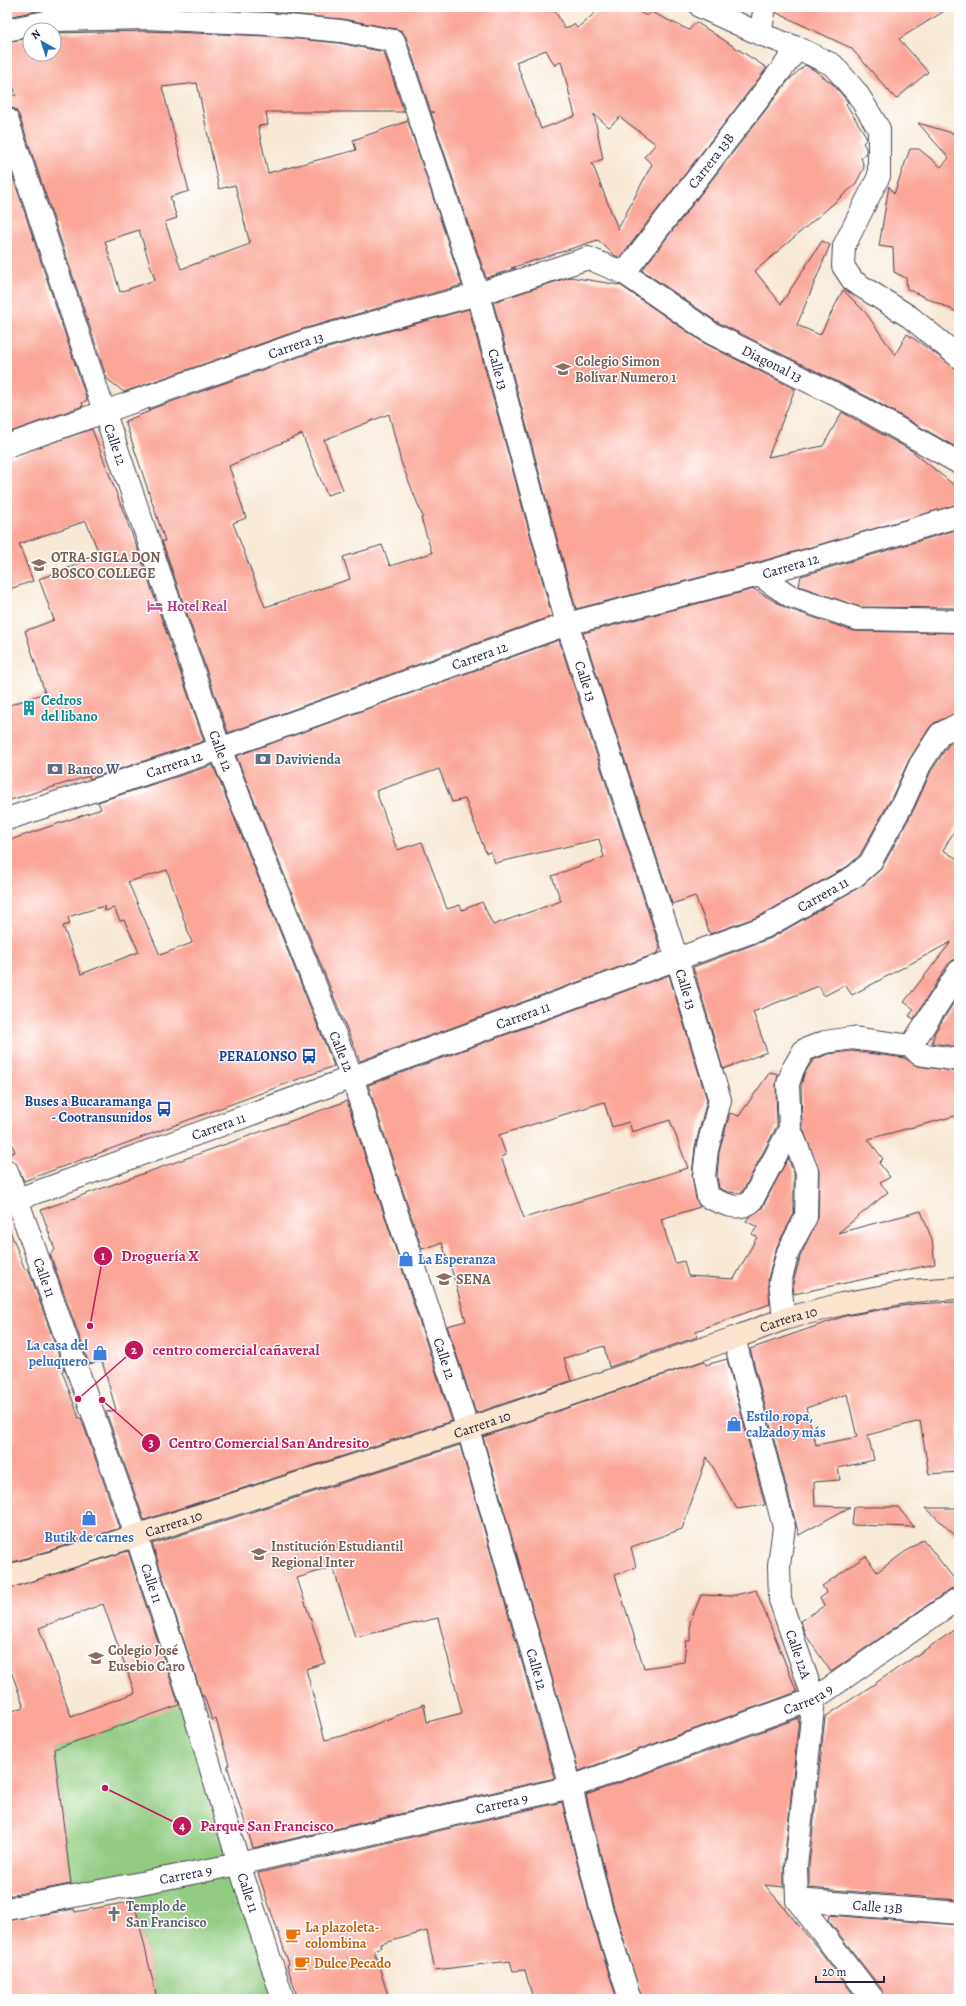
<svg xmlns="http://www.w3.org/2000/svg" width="966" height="2006" font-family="Alegreya,serif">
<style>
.green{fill:#90cb80;stroke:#59765e}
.building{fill:#fba697;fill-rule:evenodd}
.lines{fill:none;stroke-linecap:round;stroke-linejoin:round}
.street-casing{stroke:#424052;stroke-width:24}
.secondary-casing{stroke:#424052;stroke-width:24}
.street{stroke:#fff;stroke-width:22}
.secondary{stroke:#fce5cf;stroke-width:22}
.labels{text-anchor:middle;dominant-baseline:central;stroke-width:3;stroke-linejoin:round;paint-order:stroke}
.street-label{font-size:14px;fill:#22223b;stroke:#fff}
.education-label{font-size:14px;font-weight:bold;fill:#785e54;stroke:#fff;text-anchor:start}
.hotel-label{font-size:14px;font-weight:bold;fill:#b23c85;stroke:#fff;text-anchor:start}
.culture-label{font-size:14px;font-weight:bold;fill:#0d838f;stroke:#fff;text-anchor:start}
.service-label{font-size:14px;font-weight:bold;fill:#4e5e75;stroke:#fff;text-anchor:start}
.transit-label{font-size:14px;font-weight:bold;fill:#164399;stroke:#fff;text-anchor:end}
.shop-label{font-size:14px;font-weight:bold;fill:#366cbe;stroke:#fff;text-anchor:start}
.worship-label{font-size:14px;font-weight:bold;fill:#5b616d;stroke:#fff;text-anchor:start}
.food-label{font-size:14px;font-weight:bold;fill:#c56008;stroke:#fff;text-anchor:start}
.leader{fill:none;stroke:#c2185b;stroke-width:1.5}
.callout-dot{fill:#c2185b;stroke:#fff;stroke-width:1.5}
.mark-label{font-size:12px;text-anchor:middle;font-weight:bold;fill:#fff}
.callout-label{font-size:15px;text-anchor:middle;font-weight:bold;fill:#c2185b;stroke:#fff;stroke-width:3;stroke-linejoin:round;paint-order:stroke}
</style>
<rect width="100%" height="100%" fill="#fff"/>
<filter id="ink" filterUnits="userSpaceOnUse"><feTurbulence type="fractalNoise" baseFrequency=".025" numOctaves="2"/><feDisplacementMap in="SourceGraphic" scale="8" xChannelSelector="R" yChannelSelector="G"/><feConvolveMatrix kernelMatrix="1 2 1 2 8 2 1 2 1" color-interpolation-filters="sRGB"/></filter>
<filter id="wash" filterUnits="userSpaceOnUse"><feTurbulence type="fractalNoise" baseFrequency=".012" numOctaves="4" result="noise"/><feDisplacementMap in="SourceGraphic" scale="16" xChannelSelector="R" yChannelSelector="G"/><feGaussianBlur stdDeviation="0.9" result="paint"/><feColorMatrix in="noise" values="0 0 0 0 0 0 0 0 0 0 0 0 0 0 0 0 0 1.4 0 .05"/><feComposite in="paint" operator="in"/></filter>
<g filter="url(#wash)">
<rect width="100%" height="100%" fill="#f8e9d7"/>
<!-- green -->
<path class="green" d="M184,1702L280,1999H157L131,1891L73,1901L54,1749Z"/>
<g id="blocks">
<!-- building -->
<path class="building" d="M7,7H78L52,8L7,17Z
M178,7H553L565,29L574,24L577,28L602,7H629L647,16L651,12L689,30L696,22L767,68L620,258L614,255L598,240L511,268H516L486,278L431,113L434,112H431L406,37L402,31L396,29L342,19L269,12ZM546,50L555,66L561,61L575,116L541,129L516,62ZM594,114L609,127L620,117L656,144L644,157L652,164L618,229L592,163L603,159Z
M777,7H951L899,39L928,72L896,99L851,48L777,13Z
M147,31L267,36L339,43L384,52L404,112H266L268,125L258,126L268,173L356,150L353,140L408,121L462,285L306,328L124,392L107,379L19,115L15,109L7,107V96L16,95L7,66V42L30,38V54H54V33ZM197,83L219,189L235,185L250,244L181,269L165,222L177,218L170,197L189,191L162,87ZM139,230L155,280L120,292L105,241Z
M805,65L814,70L833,84L848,102L846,104L866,136V140L863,143L866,148V153L861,157L864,168L855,185L755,271L781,304L822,241L830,245L797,325L820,335L843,290L866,313L895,355L907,334L959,370V449L868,397L717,322L642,270L788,81Z
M918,123L959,135V172L955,188L959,190V313L907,289L906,278L894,272L893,248L879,246L889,186L894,194L910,149H919L941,167L949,158Z
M7,159L87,400L82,403L83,406L7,433Z
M570,277L620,285L704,343L795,389L768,457L823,446L842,412L912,451L959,489V504L756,563L576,609L493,302Z
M469,309L552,616L228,733L162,541H165L125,421L150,411L148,410L313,352ZM389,414L401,462L423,517L421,518L432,553L390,566L382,545L343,557L350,579L265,607L233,523L246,518L229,466L302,434L327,495L343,490L324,440Z
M92,429L138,550L204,741L90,779L89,776L7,801V706L45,693L25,631L54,620L39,579L100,556L86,521L19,544L33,581L7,590V458Z
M959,529V608L860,607L799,586L801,576Z
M754,589L786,608L854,631L959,633V712L934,723L930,727L909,760L892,797L860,855L848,866L760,916L710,934L695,896L672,904L583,633Z
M559,640L660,948L658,953L360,1061L236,756ZM439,769L452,802L465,799L486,853L491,852L495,863L599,839L604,857L552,876L561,901L493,925L482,902L462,910L460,905L447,909L422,842L397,850L376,791Z
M959,738V823L943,850L959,860V959L953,960L948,964L914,1019L909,1016L914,1009L904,1002L951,942L852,995L845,985L824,996L819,986L753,1012L767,1052L723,1069L693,967L771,938L863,885L881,869L914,809L931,771L949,744Z
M213,765L334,1066L24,1181L15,1162L7,1159V1154L15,1152L7,1132V841L101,809L98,802ZM167,870L192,943L160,955L128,882ZM104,906L105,911L114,908L120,921L124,920L139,952L81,974L63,926L70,924L68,917Z
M669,975L707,1100L695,1147L692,1175L696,1199L700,1207L661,1219L675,1263L684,1261L688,1276L734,1279L757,1237L752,1234L757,1227L746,1221L749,1217L762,1208L788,1158L794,1173V1214L777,1246L768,1279L770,1304L696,1331L697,1337L609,1367L604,1346L564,1358L571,1381L476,1413L447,1326L466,1321L450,1264L449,1265L442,1243L422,1249L368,1085ZM604,1102L612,1127L629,1122L632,1132L670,1120L688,1168L524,1218L501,1157L506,1155L499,1135Z
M959,994V1047L932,1043L935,1032Z
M852,1051L905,1058L917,1066L959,1072V1115L868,1139L883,1159L879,1163L890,1177L880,1183L888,1192L838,1233L921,1211L932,1240L935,1264L794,1294L793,1283L800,1257L818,1217L819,1171L802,1126L801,1086L804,1074L813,1060L828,1054Z
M770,1072L778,1074L776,1085L777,1126L742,1193L728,1192L719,1188L717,1176L719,1152L730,1113L739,1116Z
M347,1101L452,1421L144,1520L106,1412L116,1410L102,1361L89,1364L50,1254L55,1250L41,1210Z
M7,1228H9L25,1270L28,1268L64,1370L62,1371L79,1418H81L120,1528L7,1564Z
M959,1302V1472L929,1474L920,1421L868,1435L874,1460L838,1468L840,1480L814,1482L815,1506L850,1507L799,1535L750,1349L845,1316L914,1304ZM847,1394L857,1437L816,1445L806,1408Z
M727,1359L765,1505L737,1509L707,1457L682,1529L631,1547L636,1567L615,1575L644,1668L684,1662L686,1641H690V1622L701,1595L731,1596L756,1590L797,1692L579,1771L483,1437L704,1361L706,1365Z
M460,1445L555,1778L253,1848L227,1765H229L216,1719L212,1720L204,1696H202L152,1544ZM333,1567L355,1637L438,1618L462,1713L427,1722L424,1704L357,1732L325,1740L306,1669L325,1663L297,1578Z
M854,1507H898L914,1527L852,1525Z
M926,1508H959V1539Z
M923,1539L959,1585L952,1588L831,1672L805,1634L801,1621L824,1606L820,1598L827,1593L822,1586L866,1556L877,1572Z
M128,1551L179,1705L54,1749L71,1884L7,1896V1713L24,1707L7,1660V1589ZM103,1604L135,1693L71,1716L39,1628Z
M959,1627V1900L809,1888V1866L825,1717Z
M799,1718L784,1865V1887L765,1885L821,1952L857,1999H642L613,1905L586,1795Z
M562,1802L589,1911L617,1999H533L525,1970L513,1971L510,1961L435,1970L427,1931L381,1944L382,1947L374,1950L389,1999H298L287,1965L289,1964L258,1873Z
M134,1901L157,1999H7V1921L74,1909L75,1912Z
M829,1915L959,1925V1999H885L883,1991L828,1920Z"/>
</g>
</g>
<g filter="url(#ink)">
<use href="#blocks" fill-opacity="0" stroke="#424052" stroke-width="1"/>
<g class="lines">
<defs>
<g id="street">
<path d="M701,7L760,34L798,48L833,65L857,93L879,129V176L844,246L843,266L853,281L910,317L959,357"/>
<path id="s1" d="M7,30L55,20L147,18L268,24L341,31L394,41L478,294L567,624L677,959L720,1100L707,1150L704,1176L708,1197C722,1203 737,1212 751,1202L790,1129"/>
<path d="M760,34L765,7"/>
<path id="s2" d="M7,119L104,411L220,749L352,1077L468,1429L571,1787L601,1908L630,1999"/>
<path id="s3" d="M624,273L798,48"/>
<path id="s4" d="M7,446L309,340L478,294L588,258L624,273L711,333L862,408L959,463"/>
<path d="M759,575L790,596L858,619L959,621"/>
<path id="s5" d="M7,819L220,749L567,624L759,575L959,516"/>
<path d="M911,1046L959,971"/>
<path id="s6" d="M7,1171L136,1535L190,1698L239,1864L283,1999"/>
<path id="s7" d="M7,1203L765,927L855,876L870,863L903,803L920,765L940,734L959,724"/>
<path d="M784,1319L780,1282L788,1252L806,1217L807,1171L790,1129L788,1084L793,1069L804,1050L825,1042L852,1038L911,1046L919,1054L959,1060"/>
<path id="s8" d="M734,1338L784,1527L779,1565L780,1600L814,1699L796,1866L797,1900L873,1999"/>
<path id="s9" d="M797,1900L959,1913"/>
<path id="s10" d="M7,1909L239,1864L571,1787L814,1699L959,1598"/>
</g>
<g id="secondary">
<path id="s11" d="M7,1577L468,1429L734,1338L784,1319L842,1304L912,1291L959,1288"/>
</g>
</defs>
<!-- street casing -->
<use href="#street" class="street-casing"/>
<!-- secondary casing -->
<use href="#secondary" class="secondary-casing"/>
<!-- street -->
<use href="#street" class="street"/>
<!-- secondary -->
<use href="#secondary" class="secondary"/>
</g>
</g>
<!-- icons -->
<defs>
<symbol id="school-bare" viewBox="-9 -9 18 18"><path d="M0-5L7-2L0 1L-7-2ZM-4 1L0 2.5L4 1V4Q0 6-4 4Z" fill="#8d6e63" stroke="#fff" stroke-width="2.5" paint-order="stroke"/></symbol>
<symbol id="hotel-bare" viewBox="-9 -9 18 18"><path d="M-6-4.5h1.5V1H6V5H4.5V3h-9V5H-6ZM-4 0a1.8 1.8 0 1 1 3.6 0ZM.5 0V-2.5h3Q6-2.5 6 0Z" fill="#d1479c" stroke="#fff" stroke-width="2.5" paint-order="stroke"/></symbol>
<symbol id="building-bare" viewBox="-9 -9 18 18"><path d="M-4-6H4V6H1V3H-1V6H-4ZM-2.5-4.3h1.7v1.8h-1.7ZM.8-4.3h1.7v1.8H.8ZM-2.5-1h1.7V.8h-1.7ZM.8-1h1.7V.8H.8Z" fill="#0f9aa8" stroke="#fff" stroke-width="2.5" paint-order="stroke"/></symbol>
<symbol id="bank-bare" viewBox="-9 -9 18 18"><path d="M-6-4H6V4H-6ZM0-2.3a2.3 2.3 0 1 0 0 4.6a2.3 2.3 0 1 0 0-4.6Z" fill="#5c6f8a" stroke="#fff" stroke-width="2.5" paint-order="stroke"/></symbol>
<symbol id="bus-bare" viewBox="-9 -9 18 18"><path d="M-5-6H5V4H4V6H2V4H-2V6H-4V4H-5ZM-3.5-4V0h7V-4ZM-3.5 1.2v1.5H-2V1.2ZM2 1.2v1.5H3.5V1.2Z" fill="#1a4fb4" stroke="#fff" stroke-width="2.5" paint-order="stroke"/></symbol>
<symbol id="shop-bare" viewBox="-9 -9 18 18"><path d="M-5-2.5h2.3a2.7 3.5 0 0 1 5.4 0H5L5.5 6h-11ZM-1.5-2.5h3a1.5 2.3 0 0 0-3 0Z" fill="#3f7fe0" stroke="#fff" stroke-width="2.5" paint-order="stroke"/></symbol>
<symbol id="university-bare" viewBox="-9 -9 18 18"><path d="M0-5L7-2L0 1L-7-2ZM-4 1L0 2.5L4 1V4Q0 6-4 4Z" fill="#8d6e63" stroke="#fff" stroke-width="2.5" paint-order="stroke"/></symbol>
<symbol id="church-bare" viewBox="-9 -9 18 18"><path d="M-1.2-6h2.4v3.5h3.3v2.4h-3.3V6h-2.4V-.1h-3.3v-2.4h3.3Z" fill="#6b7280" stroke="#fff" stroke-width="2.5" paint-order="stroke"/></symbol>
<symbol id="cafe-bare" viewBox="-9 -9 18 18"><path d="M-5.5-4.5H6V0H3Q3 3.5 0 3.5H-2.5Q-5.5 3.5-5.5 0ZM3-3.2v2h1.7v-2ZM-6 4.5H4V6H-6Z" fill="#e8710a" stroke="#fff" stroke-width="2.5" paint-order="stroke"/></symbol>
</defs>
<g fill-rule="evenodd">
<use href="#school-bare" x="552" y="358" width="22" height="22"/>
<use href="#school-bare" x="28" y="554" width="22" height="22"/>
<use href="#hotel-bare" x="144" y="595" width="22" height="22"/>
<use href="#building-bare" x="18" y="697" width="22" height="22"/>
<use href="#bank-bare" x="252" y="748" width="22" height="22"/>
<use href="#bank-bare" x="44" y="758" width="22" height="22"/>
<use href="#bus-bare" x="298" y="1045" width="22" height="22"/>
<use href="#bus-bare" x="153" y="1098" width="22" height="22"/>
<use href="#shop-bare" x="395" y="1248" width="22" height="22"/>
<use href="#university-bare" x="433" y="1268" width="22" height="22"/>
<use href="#shop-bare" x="89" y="1342" width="22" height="22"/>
<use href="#shop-bare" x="723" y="1413" width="22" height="22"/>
<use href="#shop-bare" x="78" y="1507" width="22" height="22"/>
<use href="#school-bare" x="248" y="1543" width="22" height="22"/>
<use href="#school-bare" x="85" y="1647" width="22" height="22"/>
<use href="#church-bare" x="103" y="1903" width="22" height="22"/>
<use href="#cafe-bare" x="282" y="1924" width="22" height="22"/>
<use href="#cafe-bare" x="291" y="1952" width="22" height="22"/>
</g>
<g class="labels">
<!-- street labels -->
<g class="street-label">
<text stroke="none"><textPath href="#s3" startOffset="142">Carrera 13B</textPath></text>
<text stroke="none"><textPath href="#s4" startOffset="306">Carrera 13</textPath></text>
<text stroke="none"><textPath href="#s4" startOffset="824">Diagonal 13</textPath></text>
<text stroke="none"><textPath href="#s1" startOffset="734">Calle 13</textPath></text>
<text stroke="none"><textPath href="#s2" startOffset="343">Calle 12</textPath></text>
<text stroke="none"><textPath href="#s5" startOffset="824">Carrera 12</textPath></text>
<text stroke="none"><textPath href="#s5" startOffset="500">Carrera 12</textPath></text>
<text stroke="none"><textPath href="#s1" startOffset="1058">Calle 13</textPath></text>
<text stroke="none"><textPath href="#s2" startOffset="667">Calle 12</textPath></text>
<text stroke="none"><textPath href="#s5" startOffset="176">Carrera 12</textPath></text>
<text stroke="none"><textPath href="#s7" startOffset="873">Carrera 11</textPath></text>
<text stroke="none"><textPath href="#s1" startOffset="1382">Calle 13</textPath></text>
<text stroke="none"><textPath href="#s7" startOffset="549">Carrera 11</textPath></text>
<text stroke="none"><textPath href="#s2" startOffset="991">Calle 12</textPath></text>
<text stroke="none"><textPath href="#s7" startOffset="225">Carrera 11</textPath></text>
<text stroke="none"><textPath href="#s6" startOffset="113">Calle 11</textPath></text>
<text stroke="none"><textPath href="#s11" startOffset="823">Carrera 10</textPath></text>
<text stroke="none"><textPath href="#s2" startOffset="1315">Calle 12</textPath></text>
<text stroke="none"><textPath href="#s11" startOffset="499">Carrera 10</textPath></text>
<text stroke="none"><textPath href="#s11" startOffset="175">Carrera 10</textPath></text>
<text stroke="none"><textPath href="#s6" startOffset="437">Calle 11</textPath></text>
<text stroke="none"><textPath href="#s8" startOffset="326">Calle 12A</textPath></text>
<text stroke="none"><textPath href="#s2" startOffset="1639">Calle 12</textPath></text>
<text stroke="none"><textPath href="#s10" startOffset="830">Carrera 9</textPath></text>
<text stroke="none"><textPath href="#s10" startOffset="506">Carrera 9</textPath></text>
<text stroke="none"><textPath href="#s10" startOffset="182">Carrera 9</textPath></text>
<text stroke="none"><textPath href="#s6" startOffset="761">Calle 11</textPath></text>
<text stroke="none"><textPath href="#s9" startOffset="81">Calle 13B</textPath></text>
</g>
<!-- education labels -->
<g class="education-label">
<text x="575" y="361">Colegio Simon<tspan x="575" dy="16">Bolívar Numero 1</tspan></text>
<text x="51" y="557">OTRA-SIGLA DON<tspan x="51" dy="16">BOSCO COLLEGE</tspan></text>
<text x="456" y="1279">SENA</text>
<text x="271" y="1546">Institución Estudiantil<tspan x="271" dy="16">Regional Inter</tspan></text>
<text x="108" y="1650">Colegio José<tspan x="108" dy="16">Eusebio Caro</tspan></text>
</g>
<!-- hotel labels -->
<g class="hotel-label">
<text x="167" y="606">Hotel Real</text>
</g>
<!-- culture labels -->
<g class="culture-label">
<text x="41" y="700">Cedros<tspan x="41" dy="16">del libano</tspan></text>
</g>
<!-- service labels -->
<g class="service-label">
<text x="275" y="759">Davivienda</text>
<text x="67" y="769">Banco W</text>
</g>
<!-- transit labels -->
<g class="transit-label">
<text x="297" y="1056">PERALONSO</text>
<text x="152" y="1101">Buses a Bucaramanga<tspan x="152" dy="16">- Cootransunidos</tspan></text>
</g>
<!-- shop labels -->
<g class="shop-label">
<text x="418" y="1259">La Esperanza</text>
<text x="88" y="1345" text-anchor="end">La casa del<tspan x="88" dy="16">peluquero</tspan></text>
<text x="746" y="1416">Estilo ropa,<tspan x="746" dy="16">calzado y más</tspan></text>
<text x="89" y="1537" text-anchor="middle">Butik de carnes</text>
</g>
<!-- worship labels -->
<g class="worship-label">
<text x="126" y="1906">Templo de<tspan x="126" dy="16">San Francisco</tspan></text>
</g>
<!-- food labels -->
<g class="food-label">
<text x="305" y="1927">La plazoleta-<tspan x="305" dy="16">colombina</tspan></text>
<text x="314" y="1963">Dulce Pecado</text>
</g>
</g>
<!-- callouts -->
<path class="leader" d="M90 1326L103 1256M78 1399L134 1350M102 1400L151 1443M105 1788L182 1826"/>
<g class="callout-dot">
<circle cx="90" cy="1326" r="4"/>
<circle cx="78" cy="1399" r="4"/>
<circle cx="102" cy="1400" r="4"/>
<circle cx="105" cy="1788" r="4"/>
<circle cx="103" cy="1256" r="10"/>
<circle cx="134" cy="1350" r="10"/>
<circle cx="151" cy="1443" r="10"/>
<circle cx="182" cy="1826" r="10"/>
</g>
<g class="mark-label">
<text x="103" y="1260">1</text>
<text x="134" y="1354">2</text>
<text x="151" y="1447">3</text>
<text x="182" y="1830">4</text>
</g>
<g class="callout-label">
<text x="160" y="1261">Droguería X</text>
<text x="236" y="1355">centro comercial cañaveral</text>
<text x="269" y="1448">Centro Comercial San Andresito</text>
<text x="267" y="1831">Parque San Francisco</text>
</g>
<!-- margin -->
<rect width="966" height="2006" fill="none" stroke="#fff" stroke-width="24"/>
<!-- north arrow -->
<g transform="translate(42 42) rotate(321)"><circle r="19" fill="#ffffff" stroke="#a7a7b1"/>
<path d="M0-3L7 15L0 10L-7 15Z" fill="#1f6fb2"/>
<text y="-6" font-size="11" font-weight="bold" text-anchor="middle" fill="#22223b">N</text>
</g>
<!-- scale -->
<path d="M816 1976v6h68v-6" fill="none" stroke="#22223b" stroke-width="2"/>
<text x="822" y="1976" font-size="12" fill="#22223b" stroke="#ffffff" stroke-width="3" paint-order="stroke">20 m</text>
</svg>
